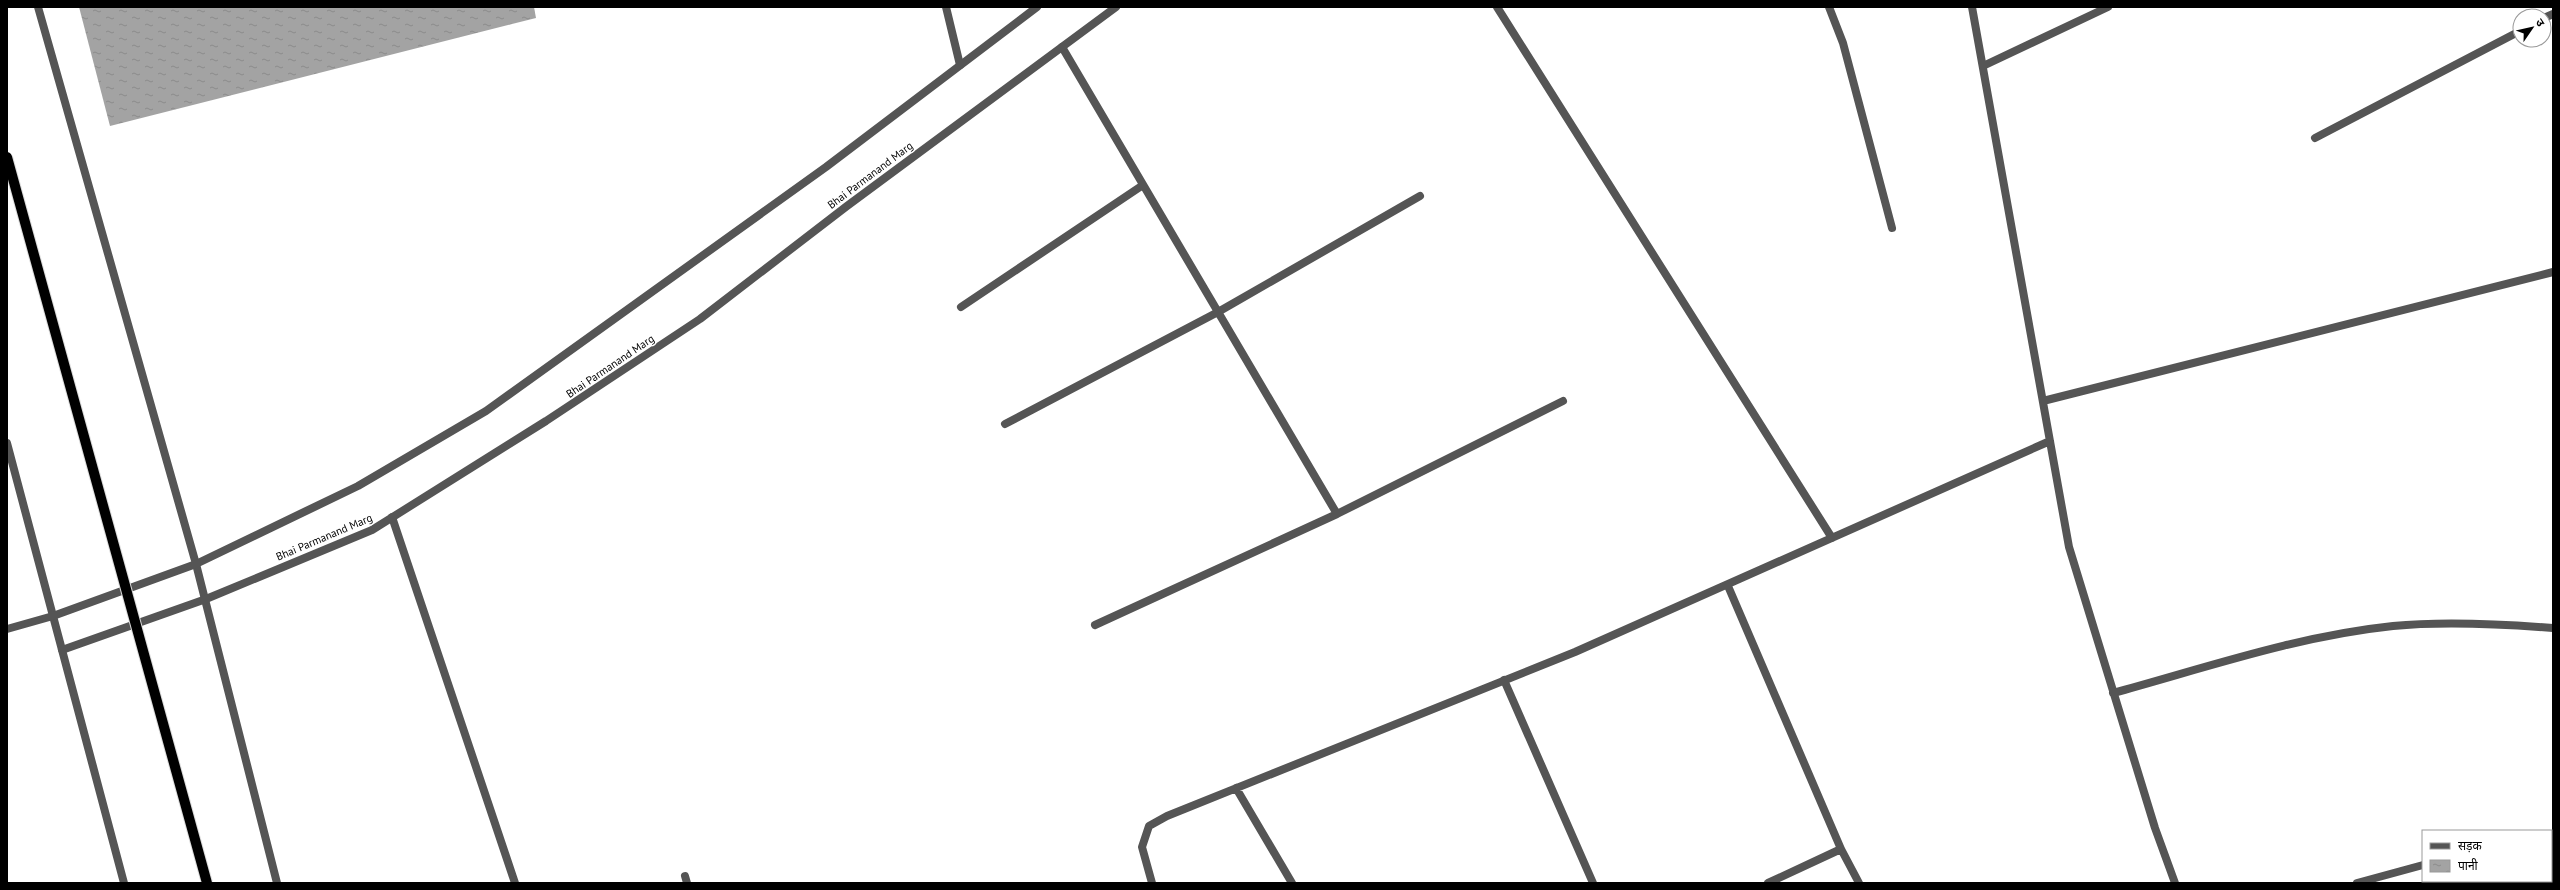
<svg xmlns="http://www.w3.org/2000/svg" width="2560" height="890" font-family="'PT Sans','Noto Sans Devanagari',sans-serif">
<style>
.water{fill:url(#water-ripples)}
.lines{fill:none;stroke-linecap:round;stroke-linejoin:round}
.minor{stroke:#555;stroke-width:8}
.tertiary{stroke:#555;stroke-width:8}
.primary-bridge-casing{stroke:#dbdbdb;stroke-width:12;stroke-linecap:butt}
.primary-bridge{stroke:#000;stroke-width:10}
.labels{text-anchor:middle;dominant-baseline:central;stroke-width:3;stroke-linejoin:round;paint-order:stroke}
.street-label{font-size:11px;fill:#000;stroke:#fff}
</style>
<defs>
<pattern id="water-ripples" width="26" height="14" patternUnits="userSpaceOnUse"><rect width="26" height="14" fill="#a3a3a3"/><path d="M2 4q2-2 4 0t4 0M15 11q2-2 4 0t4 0" fill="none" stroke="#8b8b8b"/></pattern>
</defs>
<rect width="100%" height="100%" fill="#fff"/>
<!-- water -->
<path class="water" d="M79,7H534L536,18L110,126Z"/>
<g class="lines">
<!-- minor -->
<path class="minor" d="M38,7L196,564L277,883
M946,7L960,65
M1497,7L1832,538
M1829,7L1843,43L1892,228
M1972,7L2069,547L2155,828L2175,883
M2544,18L2553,14
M1062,47L1337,514
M1983,66L2108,7
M2315,138L2520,31
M961,307L1143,185
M2043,401L2553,272
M1005,424L1218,312L1420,196
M7,443L124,883
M392,517L515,883
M1728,586L1841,849L1859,883
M1095,625L1337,514L1563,401
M1504,680L1593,883
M2113,693C2205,668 2297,636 2393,626C2444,621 2502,624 2553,628
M1236,788L1292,883
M2551,874L2553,875
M685,876L687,883
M1152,883L1142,847L1149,826L1167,816L1575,652L2050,441
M1768,883L1841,849
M2357,883L2423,865"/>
<!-- tertiary -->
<path class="tertiary" d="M7,629L53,616L196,564L358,486L486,411L826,167L1037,7
M62,650L206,599L372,530L546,421L700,319L847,206L1116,7"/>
<defs>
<path id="primary-bridge" d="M7,157L207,883"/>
</defs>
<!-- primary-bridge casing -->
<use href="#primary-bridge" class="primary-bridge-casing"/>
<!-- primary-bridge -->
<use href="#primary-bridge" class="primary-bridge"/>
</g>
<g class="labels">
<!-- street labels -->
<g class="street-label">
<text transform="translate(870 175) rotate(-37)">Bhai Parmanand Marg</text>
<text transform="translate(610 366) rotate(-34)">Bhai Parmanand Marg</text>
<text transform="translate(324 537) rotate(-23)">Bhai Parmanand Marg</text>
</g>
</g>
<!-- border -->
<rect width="2560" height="890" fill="none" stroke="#000000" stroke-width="16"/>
<!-- legend -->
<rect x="2422" y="830" width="130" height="52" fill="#ffffff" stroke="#999999"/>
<rect x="2430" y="843" width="20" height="6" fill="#555555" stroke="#999999"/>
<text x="2458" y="850" font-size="12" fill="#000000">सड़क</text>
<rect x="2430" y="860" width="20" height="12" fill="url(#water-ripples)" stroke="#999999"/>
<text x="2458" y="870" font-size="12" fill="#000000">पानी</text>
<!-- north arrow -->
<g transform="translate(2532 28) rotate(56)"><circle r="19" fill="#ffffff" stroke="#999999"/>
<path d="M0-3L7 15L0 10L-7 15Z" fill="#000000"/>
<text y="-6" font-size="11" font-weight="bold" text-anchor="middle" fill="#000000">उ</text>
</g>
</svg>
